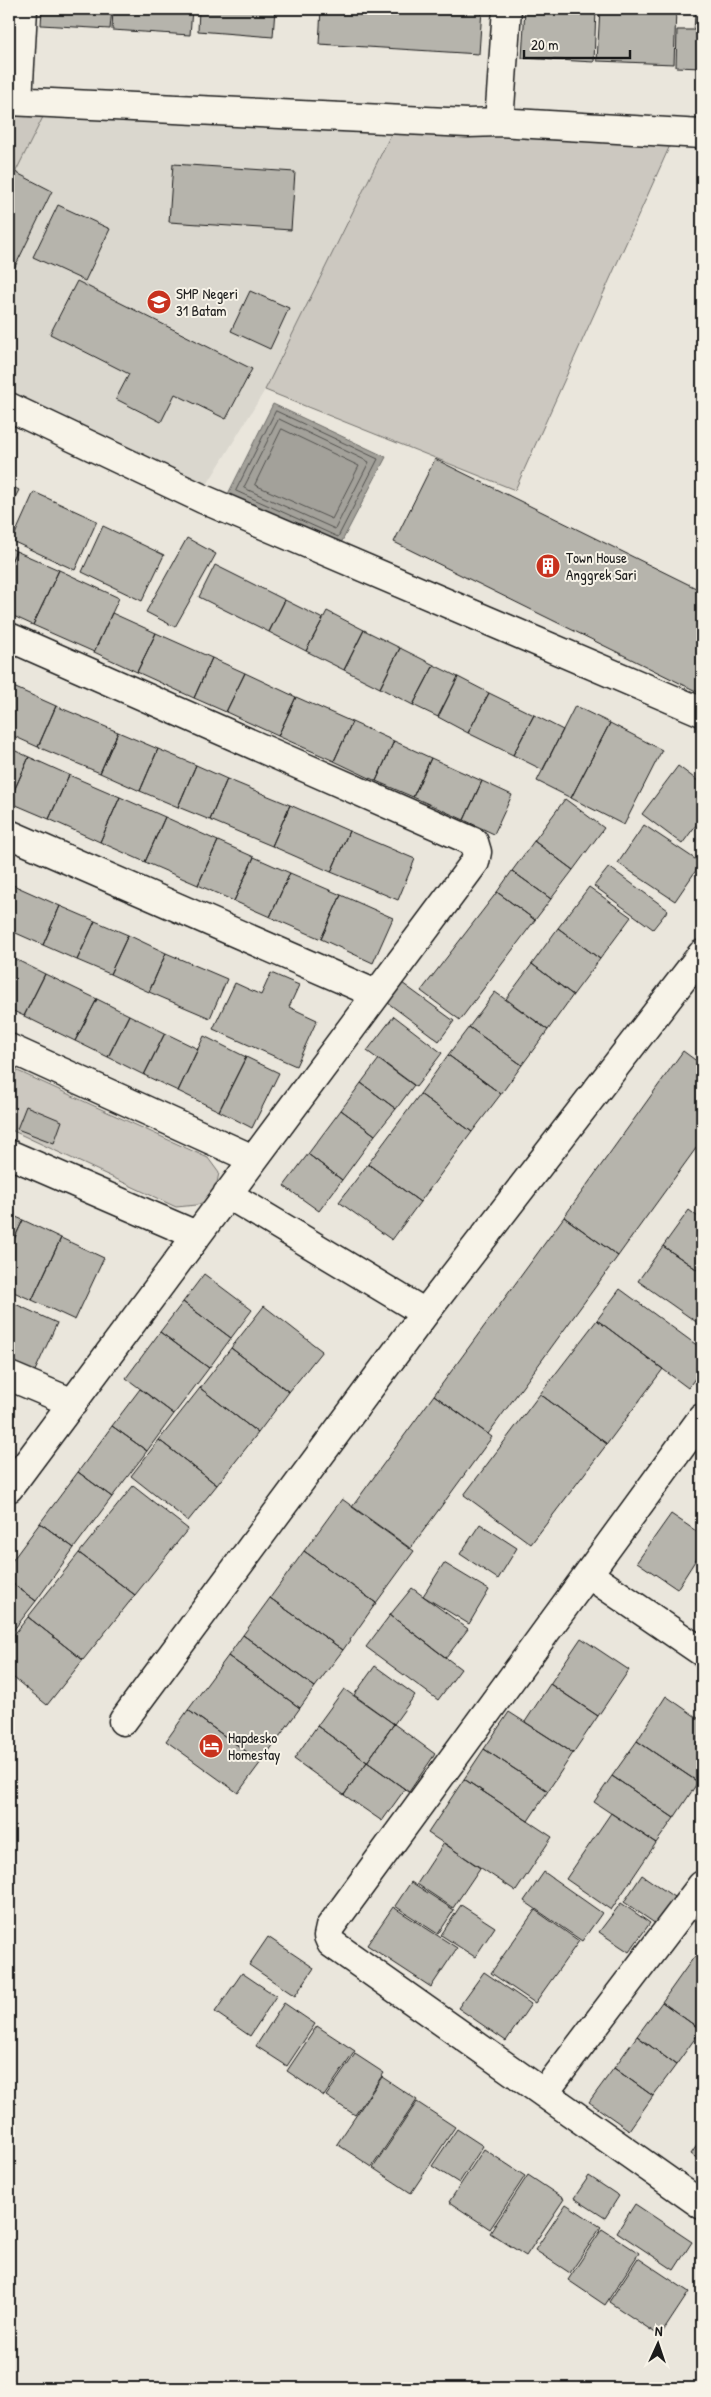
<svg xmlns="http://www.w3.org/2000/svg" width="711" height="2397" font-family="'Patrick Hand',sans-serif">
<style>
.built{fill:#dad7ce}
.green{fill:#ccc8c0;stroke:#74726e}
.water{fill:#a3a19a;stroke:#6d6c68}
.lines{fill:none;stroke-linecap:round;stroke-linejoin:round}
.shore{stroke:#52514e;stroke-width:1}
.building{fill:#b6b4ac;stroke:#1c1c1c}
.minor-casing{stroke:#1c1c1c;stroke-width:31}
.minor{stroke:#f7f3e8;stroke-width:28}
.labels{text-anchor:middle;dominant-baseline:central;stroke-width:4;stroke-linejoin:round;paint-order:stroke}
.poi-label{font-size:15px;fill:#1c1c1c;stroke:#f7f3e8;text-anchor:start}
</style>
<rect width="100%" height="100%" fill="#eae6dc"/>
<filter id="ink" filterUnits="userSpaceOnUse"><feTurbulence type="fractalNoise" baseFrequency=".02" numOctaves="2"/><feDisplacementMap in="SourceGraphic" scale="10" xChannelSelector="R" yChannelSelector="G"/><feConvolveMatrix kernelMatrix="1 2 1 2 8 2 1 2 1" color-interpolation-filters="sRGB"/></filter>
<g filter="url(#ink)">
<!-- built -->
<path class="built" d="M50,103L398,120L265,390L205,488L9,397V185Z"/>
<!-- green -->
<path class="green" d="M9,102L50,103L9,185Z
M398,120L676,132L515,490L265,390Z
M9,1067L208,1158L219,1173L214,1197L197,1205L176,1207L9,1129Z"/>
<!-- water -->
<path class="water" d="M273,404L386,457L340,545L228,494Z"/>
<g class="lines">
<!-- shore -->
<path class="shore" d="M276,411L378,459L338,537L236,491Z
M279,419L369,462L335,529L244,488Z
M282,429L359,466L332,519L255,485Z"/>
</g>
<!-- building -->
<path class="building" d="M42,9H112L110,29L41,25Z
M113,9H192L190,35L112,30Z
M199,9H275L273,37L198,31Z
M321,9H482L479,54L319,44Z
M525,9H596L594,62L522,58Z
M600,9H676L674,64L597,61Z
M695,15H702V68L676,67L677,30H694Z
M173,164L295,172L291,230L169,222Z
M15,172L52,191L9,279V185Z
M58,205L110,229L85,281L33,257Z
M77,281L252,369L226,419L175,394L161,422L116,399L129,374L50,334Z
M250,291L289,308L270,349L231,331Z
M435,459L702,591V694L394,542Z
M9,485L19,490L9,509Z
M34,492L97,521L75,570L12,541Z
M103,526L164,555L142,601L82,572Z
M187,538L216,554L175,627L146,612Z
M9,547L16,551L9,566Z
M16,551L59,570L33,625L9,614V566Z
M215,565L285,600L269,632L199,597Z
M59,570L119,598L94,652L33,625Z
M285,600L323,619L306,651L269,632Z
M327,611L364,630L344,670L306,651Z
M112,613L156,633L137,672L94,652Z
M364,630L400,648L380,688L344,670Z
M156,633L212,658L194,698L137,672Z
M400,648L434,665L413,705L380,688Z
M212,658L245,673L226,712L194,698Z
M434,665L458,677L438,717L413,705Z
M245,673L296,697L278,736L226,712Z
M458,677L489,693L468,733L438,717Z
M9,685L56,706L38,747L9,734Z
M489,693L534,715L513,755L468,733Z
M296,697L352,722L334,761L278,736Z
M56,706L118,732L100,773L38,747Z
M575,706L610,723L571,798L537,781Z
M534,715L563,730L543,770L513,755Z
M352,722L394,741L376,781L334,761Z
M610,723L662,750L624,825L571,798Z
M118,732L158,749L140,791L100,773Z
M394,741L431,758L413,797L376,781Z
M9,748L29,757L9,802Z
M158,749L196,765L178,807L140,791Z
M29,757L69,775L49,819L9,802Z
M431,758L482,781L464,820L413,797Z
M196,765L227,779L210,820L178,807Z
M678,766L702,784V817L682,844L642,814Z
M69,775L120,797L100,842L49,819Z
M227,779L290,805L272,846L210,820Z
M482,781L512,795L494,834L464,820Z
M120,797L165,817L145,862L100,842Z
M565,799L604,828L573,870L534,841Z
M290,805L349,831L331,872L272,846Z
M165,817L218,841L198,885L145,862Z
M644,825L701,863L675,901L618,863Z
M349,831L415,859L398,900L331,872Z
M218,841L254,857L234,901L198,885Z
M534,841L573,870L551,899L512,871Z
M254,857L290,873L270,917L234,901Z
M609,867L668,910L653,929L594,886Z
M512,871L551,899L535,920L497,892Z
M290,873L341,895L321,939L270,917Z
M13,885L60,906L43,945L9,930V895Z
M589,887L631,917L600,959L558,928Z
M497,892L535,920L460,1020L421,991Z
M341,895L393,918L373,963L321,939Z
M60,906L95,921L77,960L43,945Z
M95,921L128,935L110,974L77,960Z
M558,928L600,959L573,995L532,964Z
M128,935L166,953L149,992L110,974Z
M166,953L227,979L210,1018L149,992Z
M9,956L45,974L24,1016L9,1009Z
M532,964L573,995L548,1030L506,999Z
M271,973L299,985L289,1007L317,1020L296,1066L213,1029L235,983L261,995Z
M45,974L97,999L75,1041L24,1016Z
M402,983L454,1021L439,1041L388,1003Z
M495,992L548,1030L522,1065L469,1027Z
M97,999L129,1015L108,1057L75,1041Z
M129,1015L165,1033L144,1075L108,1057Z
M394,1016L442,1053L416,1087L367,1051Z
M469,1027L522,1065L501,1094L448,1055Z
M165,1033L198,1049L178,1091L144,1075Z
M204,1036L246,1057L219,1111L178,1091Z
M683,1051L702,1065V1140L618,1256L564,1217Z
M448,1055L501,1094L472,1132L420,1094Z
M246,1057L279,1073L252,1128L219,1111Z
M379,1059L414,1085L396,1109L361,1083Z
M361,1083L396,1109L375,1135L341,1110Z
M420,1094L472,1132L420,1202L368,1164Z
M26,1106L62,1121L54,1143L17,1129Z
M341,1110L375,1135L342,1180L308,1154Z
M308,1154L342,1180L319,1211L284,1186Z
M368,1164L420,1202L392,1240L339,1202Z
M689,1210L702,1220V1273L663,1246Z
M9,1214L23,1220L9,1250Z
M564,1217L618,1256L488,1434L434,1395Z
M23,1220L61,1238L32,1300L9,1290V1250Z
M61,1238L104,1258L75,1320L32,1300Z
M663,1246L702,1273V1326L638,1281Z
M204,1274L252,1310L231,1338L183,1302Z
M620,1289L702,1349V1369L688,1388L597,1320Z
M183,1302L231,1338L209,1368L160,1332Z
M13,1303L57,1323L34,1373L9,1362V1312Z
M264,1306L322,1351L289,1392L231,1348Z
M597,1320L663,1369L607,1444L540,1394Z
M160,1332L209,1368L174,1414L126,1378Z
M231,1348L289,1392L258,1433L200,1388Z
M200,1388L258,1433L217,1485L159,1440Z
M140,1389L174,1414L147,1451L112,1426Z
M540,1394L607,1444L531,1544L464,1495Z
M434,1395L492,1437L410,1549L352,1507Z
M112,1426L147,1451L112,1497L78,1472Z
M159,1440L217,1485L188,1521L131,1476Z
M78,1472L112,1497L74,1548L40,1523Z
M133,1486L188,1529L135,1595L79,1553Z
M342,1499L414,1551L376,1603L304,1551Z
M671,1514L702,1535V1550L677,1589L637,1562Z
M40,1523L74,1548L36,1601L9,1581V1565Z
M480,1524L517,1548L498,1579L460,1554Z
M304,1551L376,1603L343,1650L270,1598Z
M79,1553L135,1595L83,1660L28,1617Z
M444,1563L489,1590L469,1624L423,1596Z
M9,1581L36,1601L9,1636Z
M412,1588L468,1629L446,1658L390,1615Z
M270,1598L343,1650L315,1687L243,1635Z
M390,1615L461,1669L438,1700L366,1647Z
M28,1617L83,1660L47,1705L9,1674V1641Z
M243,1635L315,1687L300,1708L228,1656Z
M581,1638L629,1670L598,1716L550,1684Z
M228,1656L300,1708L261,1762L188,1710Z
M375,1666L415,1695L394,1724L354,1695Z
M550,1684L598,1716L573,1753L525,1722Z
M344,1689L394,1724L367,1762L317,1726Z
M666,1696L702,1721V1776L698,1782L637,1741Z
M188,1710L261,1762L238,1793L166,1741Z
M509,1712L573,1753L548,1791L484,1749Z
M394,1724L435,1754L409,1792L367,1762Z
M317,1726L367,1762L344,1795L294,1759Z
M637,1741L698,1782L674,1818L612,1776Z
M484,1749L548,1791L528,1821L464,1779Z
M367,1762L405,1789L382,1821L344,1795Z
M612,1776L674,1818L656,1843L594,1802Z
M464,1779L552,1837L516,1891L428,1833Z
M611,1813L656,1843L611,1910L566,1879Z
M444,1843L480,1868L453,1908L417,1884Z
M544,1872L602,1913L582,1941L524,1901Z
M642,1875L674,1897L656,1924L624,1902Z
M411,1882L454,1910L438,1934L395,1906Z
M621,1903L650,1923L629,1952L599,1932Z
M461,1905L495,1927L475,1957L441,1935Z
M393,1907L457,1948L431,1987L367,1945Z
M535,1910L579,1941L535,2003L491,1973Z
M268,1937L314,1968L295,1996L249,1965Z
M694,1957L702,1963L701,2030L662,2002Z
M484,1972L531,2004L506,2041L458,2008Z
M242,1973L276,1996L250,2036L215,2012Z
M662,2002L701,2030L676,2065L637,2036Z
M284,2003L315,2024L287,2066L256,2046Z
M317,2026L355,2051L324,2096L287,2071Z
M637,2036L676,2065L653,2096L614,2068Z
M355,2054L384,2073L355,2115L326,2096Z
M614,2068L653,2096L629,2130L589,2102Z
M382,2077L417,2100L372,2167L337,2144Z
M417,2102L455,2127L411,2193L373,2168Z
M457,2129L483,2146L459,2183L432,2166Z
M702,2138V2162L691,2154Z
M484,2149L525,2176L490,2229L449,2202Z
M528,2175L564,2199L526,2256L490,2233Z
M589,2176L619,2196L605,2218L574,2198Z
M566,2204L601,2227L570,2273L535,2250Z
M635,2204L692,2242L674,2270L617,2232Z
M602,2229L639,2253L605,2305L568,2280Z
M638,2258L689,2292L660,2336L609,2302Z"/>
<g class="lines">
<defs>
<path id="minor" d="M9,101L468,123L499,122L702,134
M18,101L23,9
M499,122L507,9
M9,407L203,499L702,712
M9,637L474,842L477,852L475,862L9,1488
M9,834L376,994
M9,1048L253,1159
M9,1154L196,1235
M227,1194L425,1313
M9,1376L73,1403
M702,1418L330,1927L328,1936L331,1943L702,2205
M588,1574L702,1652
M123,1721L425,1313L702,954
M544,2093L702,1885"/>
</defs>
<!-- minor casing -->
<use href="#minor" class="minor-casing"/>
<!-- minor -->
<use href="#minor" class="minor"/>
</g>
</g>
<!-- icons -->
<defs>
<symbol id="school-disc" viewBox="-11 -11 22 22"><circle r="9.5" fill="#c8321e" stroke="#f7f3e8"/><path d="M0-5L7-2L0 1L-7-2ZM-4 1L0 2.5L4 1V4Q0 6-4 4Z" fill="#fff"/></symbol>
<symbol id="building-disc" viewBox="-11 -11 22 22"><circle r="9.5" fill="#c8321e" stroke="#f7f3e8"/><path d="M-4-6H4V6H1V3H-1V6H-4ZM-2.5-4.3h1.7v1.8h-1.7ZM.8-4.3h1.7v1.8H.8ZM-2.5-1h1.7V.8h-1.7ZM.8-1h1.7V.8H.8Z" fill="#fff"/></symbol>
<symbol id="hotel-disc" viewBox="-11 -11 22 22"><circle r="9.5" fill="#c8321e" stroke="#f7f3e8"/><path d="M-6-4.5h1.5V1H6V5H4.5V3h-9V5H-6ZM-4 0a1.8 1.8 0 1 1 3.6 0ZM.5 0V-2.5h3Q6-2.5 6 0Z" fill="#fff"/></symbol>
</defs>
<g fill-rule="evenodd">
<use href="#school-disc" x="145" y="288" width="28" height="28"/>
<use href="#building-disc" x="534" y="552" width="28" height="28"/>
<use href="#hotel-disc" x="197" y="1732" width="28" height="28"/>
</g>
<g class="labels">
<!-- poi labels -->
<g class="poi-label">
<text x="176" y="293">SMP Negeri<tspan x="176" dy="17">31 Batam</tspan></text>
<text x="566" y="557">Town House<tspan x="566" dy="17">Anggrek Sari</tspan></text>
<text x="228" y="1737">Hapdesko<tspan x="228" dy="17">Homestay</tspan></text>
</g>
</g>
<!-- margin -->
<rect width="711" height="2397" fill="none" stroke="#f7f3e8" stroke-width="30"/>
<rect x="15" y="15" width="681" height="2367" fill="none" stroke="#1c1c1c" stroke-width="2" filter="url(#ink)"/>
<!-- north arrow -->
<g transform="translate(658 2344) rotate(3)" stroke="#f7f3e8" stroke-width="4" paint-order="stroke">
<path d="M0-4L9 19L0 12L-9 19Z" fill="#1c1c1c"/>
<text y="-8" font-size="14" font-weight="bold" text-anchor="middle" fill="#1c1c1c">N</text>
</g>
<!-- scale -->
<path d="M524 50v8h106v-8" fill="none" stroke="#1c1c1c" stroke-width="2.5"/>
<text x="531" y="50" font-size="15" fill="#1c1c1c" stroke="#f7f3e8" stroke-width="4" paint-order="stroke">20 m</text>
</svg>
